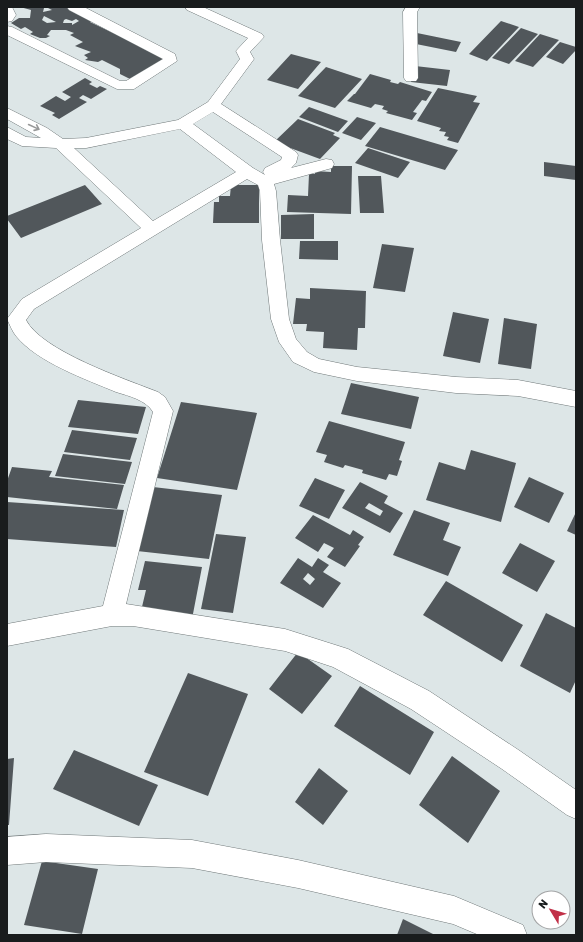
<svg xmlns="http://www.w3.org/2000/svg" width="583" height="942" font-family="Rubik,sans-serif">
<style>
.building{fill:#51575b;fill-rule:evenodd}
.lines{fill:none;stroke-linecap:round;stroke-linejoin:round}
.minor-casing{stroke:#707879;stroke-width:1}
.minor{fill:#fff;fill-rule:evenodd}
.oneway{stroke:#989999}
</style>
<rect width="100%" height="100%" fill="#dde6e7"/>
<!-- building -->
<path class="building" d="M20,7H42L44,8L43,12L52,10L46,7H67L93,20L90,22L166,58L132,80L120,74V69L102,60L98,62L85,60L88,58L84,55L91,52L75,46L83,42L70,35L74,33L66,30H51L47,35L50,36L46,38H40L30,34L33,32L25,27L21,29L11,23L19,18H30L31,10ZM44,16L56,22L47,23L42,20ZM66,19L72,21L76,19L79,21L72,25V23H63L64,20Z
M501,21L519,27L487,61L469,54Z
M521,28L538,34L509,64L492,58Z
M417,33L461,42L456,52L411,43Z
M540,34L559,40L533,67L515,61Z
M560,42L576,47V50L563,64L546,57Z
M291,54L321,62L298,89L267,80Z
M415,66L450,70L447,86L411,82Z
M326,67L362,79L335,108L298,96Z
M370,74L391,80L390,82L398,84L400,82L432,92L426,101L422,100L413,112L417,113L412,120L386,113L388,111L382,109L384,106L375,104L371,108L347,101L354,94H355Z
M85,78L92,82L89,84L97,88L100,86L107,89L91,99L83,95L79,98L87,102L59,119L52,115L55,113L40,106L56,96L65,101L71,97L62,92Z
M438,88L477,96L473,102L480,103L458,143L447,140L449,137L444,136L446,132L439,131L441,128L417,121Z
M309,107L348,121L338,132L299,117Z
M357,117L376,123L361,140L342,133Z
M298,119L335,133L333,135L340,138L320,159L274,142Z
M380,127L458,150L445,170L365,146Z
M368,148L410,162L398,178L355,163Z
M544,162L576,166V180L544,176Z
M331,166H352L351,214L287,212L288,195L308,196L309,174H315V171L331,172Z
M358,176H381L384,213H360Z
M85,185L102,204L21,238L7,219V216Z
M231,185H259V223H213L214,202H219V196H230Z
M314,214V239H281V215Z
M300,241H338V260L299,259Z
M382,244L414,248L405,292L373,288Z
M310,288L366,291L365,328H358L357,350L323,348L324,332L306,331L307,324H293L296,298L310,299Z
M453,312L489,319L480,363L443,356Z
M504,318L537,324L531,369L498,364Z
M351,383L419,397L411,429L341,414Z
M78,400L146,407L138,434L68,427Z
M181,402L257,413L237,490L157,478Z
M329,421L405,442L399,460L402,461L397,476L389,474L386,480L362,473L363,470L345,465L343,468L324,462L327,455L316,452Z
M72,430L137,438L130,460L64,452Z
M471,450L516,463L501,522L426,500L439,462L465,470Z
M63,454L132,462L125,484L55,476Z
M12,467L52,471L49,477L124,485L117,509L7,497V481Z
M529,477L564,493L549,523L514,507Z
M315,478L345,490L329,519L299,506Z
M360,482L388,496L384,503L403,513L390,533L342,508ZM369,503L383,511L380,516L365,508Z
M153,487L222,495L209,559L137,551Z
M7,502L124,510L116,547L7,539Z
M414,510L450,523L443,540L461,547L448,576L393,555Z
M576,512V535L567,531Z
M313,515L350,535L353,530L364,537L358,545L360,546L345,567L327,557L334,548L324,543L318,552L295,538Z
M216,534L246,537L233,613L201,609Z
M520,543L555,561L537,592L502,573Z
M298,558L312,567L318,558L329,565L323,572L341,583L323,608L280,583ZM308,573L315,579L310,585L303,579Z
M145,561L202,567L192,619L141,611L146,590H138Z
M446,581L523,625L502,662L423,615Z
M546,613L576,628V680L570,693L520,666Z
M298,652L332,676L302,714L269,689Z
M188,673L248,694L208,796L144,772Z
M360,686L434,732L410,775L334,726Z
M74,750L158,785L139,826L53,789Z
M452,756L500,791L468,843L419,805Z
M14,758L9,825H7V759Z
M319,768L348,791L323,825L295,802Z
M42,861L98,869L82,934L24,925Z
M403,919L435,935H397Z"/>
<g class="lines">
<defs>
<path id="minor" d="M7,7H12L16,15L12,21L7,22Z
M67,7H84L175,54L177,61L134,89H117L7,35V26L12,27L120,81H126L163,59L69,10Z
M185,7H203L262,34L264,37L250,52L254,59L221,104L296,152L298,155L296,163L291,168L326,159L332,160L334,164L332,168L274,184L276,191L280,240L289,319L296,339L307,352L319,359L357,367L456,377L518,380L576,391V407L518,396L456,393L357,381L314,372L293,362L279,342L271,319L262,240L260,191L258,185L247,179L34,309L26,320C42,351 125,379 158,392L165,397L173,411L126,604L285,629L348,649L429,691L520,751L576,790V819L567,815L502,769L411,709L333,667L285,651L133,626H112L7,646V624L103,606L153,412C146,400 129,396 116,392C85,379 37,362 16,336C12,331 10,325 7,319L22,299L141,228L56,148L22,146L7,139V127L26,137L41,138L7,119V108L47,128L63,139L86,138L178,120L208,102L240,59L236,51L248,38L187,10ZM213,112L282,157L281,160L265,168L263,172L265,175L253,168L193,124ZM180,129L236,172L153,221L74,148H86Z
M406,7H420L417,12L418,78L416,81H406L404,78L403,12Z
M46,834L192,840L298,860L454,896L523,925L527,935H479L453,924L298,888L192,868L46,862L7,865V837Z"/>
</defs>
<!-- minor casing -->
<use href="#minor" class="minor-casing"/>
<!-- minor -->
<use href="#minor" class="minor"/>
</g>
<!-- one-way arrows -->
<defs><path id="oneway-shaft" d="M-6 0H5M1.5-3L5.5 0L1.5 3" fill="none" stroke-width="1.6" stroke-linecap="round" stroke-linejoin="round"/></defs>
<use class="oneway" href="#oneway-shaft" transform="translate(34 127) rotate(25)"/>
<!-- border -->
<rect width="583" height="942" fill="none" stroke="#191c1d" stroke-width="16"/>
<!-- north arrow -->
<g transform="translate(551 910) rotate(308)"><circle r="19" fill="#ffffff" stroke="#a3a4a5"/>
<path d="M0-3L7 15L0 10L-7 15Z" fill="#c13047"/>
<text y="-6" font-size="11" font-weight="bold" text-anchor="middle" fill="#191c1d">N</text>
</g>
</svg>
